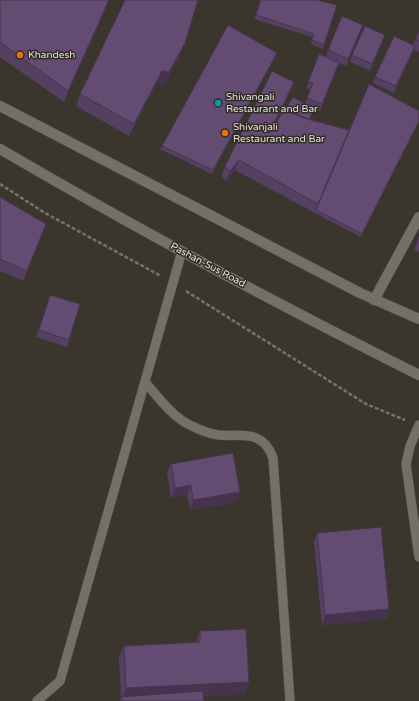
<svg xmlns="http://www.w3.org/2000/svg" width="419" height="701" font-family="'Varela Round',sans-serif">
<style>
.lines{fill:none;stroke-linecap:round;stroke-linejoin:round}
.lane-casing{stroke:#58554d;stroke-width:10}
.street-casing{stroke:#58554d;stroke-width:11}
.secondary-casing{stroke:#58554d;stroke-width:11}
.path{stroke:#76736c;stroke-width:2.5;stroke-dasharray:4 2;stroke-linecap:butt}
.lane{stroke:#757067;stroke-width:9}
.street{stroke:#757067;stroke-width:10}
.secondary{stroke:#757067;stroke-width:10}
.wall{fill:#564061}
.shaded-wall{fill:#46344f}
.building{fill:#644b71;stroke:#46344f}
.food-dot{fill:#e8710a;stroke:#302c25;stroke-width:1.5}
.culture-dot{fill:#0f9aa8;stroke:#302c25;stroke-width:1.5}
.labels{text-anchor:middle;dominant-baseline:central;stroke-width:3;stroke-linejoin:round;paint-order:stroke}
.poi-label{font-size:10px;fill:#e4e1dc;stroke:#302c25;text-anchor:start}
.street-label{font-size:10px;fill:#e4e1dc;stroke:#302c25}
</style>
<rect width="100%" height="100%" fill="#3a362e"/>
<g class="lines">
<defs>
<path id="lane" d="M145,382C158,397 173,418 192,426C200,430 210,434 219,435C242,437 263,429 273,458L290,701
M419,425L410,446L406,464L419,557
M37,701L60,681L182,251"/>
<path id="street" d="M374,300L419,217"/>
<path id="secondary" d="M0,106L360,293L419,319
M0,149C137,229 277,304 419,375"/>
</defs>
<!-- lane casing -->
<use href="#lane" class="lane-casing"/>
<!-- street casing -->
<use href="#street" class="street-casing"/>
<!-- secondary casing -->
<use href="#secondary" class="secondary-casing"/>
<!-- path -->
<path class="path" d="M0,184L45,213L161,276
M186,291L366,404L405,420"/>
<!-- lane -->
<use href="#lane" class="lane"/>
<!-- street -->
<use href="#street" class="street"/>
<!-- secondary -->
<use href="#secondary" class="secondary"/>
</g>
<!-- wall -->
<path class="wall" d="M0,0H109L105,11L64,102L0,57Z
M260,0L337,5L323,49L311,44L312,37L254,19Z
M360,32L346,66L326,57L328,50Z
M419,32V52L414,49L394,93L373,83L375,77L413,45Z
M385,35L370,71L350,62L352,55Z
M277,53L275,57L212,174L160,149L162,146Z
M319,54L339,63L320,111L315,109L309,119L349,130L419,111L361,237L315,213L235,170L226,181L222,176L225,166L292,88L273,127L285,110L305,103L310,90L306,88Z
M180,55L165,84L157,83L129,136L76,106L80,94Z
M0,197L46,224L23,281L0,271Z
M419,237V252L414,250Z
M48,302L69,340L67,347L36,337Z
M171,464L236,502L190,510L187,495L171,498L167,473Z
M317,533L389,609L386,619L322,625L314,542Z
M200,631L249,682L244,694L203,696L204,701H120L121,697L119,658L124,646L196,643Z"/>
<!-- shaded-wall -->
<path class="shaded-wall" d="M109,0L105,11L64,102L68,91Z
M385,35L383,42L370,71L372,64Z
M185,43L180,55L165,84L157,83L129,136L134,124L162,71Z
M415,46L412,53L394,93L396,86Z
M277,53L275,57L212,174L213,170Z
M294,82L292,88L265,142L268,135Z
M419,121V122L361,237L362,234Z
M239,160L235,170L226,181L230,171Z
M191,485L187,495L171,498L175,488Z
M240,492L236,502L190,510L193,500Z
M389,609L386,619L322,625L325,615Z
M249,682L244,694L122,699L126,688Z"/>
<!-- building -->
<path class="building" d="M0,0H109L68,91L0,42Z
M125,0H198L185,43L169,72L162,71L134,124L80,94Z
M261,0H317L337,5L324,45L312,40L314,34L256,15Z
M342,16L363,25L348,59L328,50Z
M228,25L277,53L213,170L162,146Z
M365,26L385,35L372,64L352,55Z
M419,32V41L416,39Z
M394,36L415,46L396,86L375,77Z
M319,54L339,63L322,104L307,98L313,83L308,82Z
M272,71L294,82L269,133L247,122Z
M369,84L419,111V121L362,234L316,210Z
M293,97L315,109L309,119L285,110Z
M284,110L307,119L349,130L318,204L239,160L230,171L225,166L247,122L269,133Z
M0,197L46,224L27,271L2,260L0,259Z
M50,295L80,304L69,340L39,330Z
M233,453L240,492L193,500L191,485L175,488L171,464Z
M381,527L389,609L325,615L317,533Z
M246,629L249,682L126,688L124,646L200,642V631Z
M203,691L204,701H122L121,697Z"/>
<!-- markers -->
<g class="food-dot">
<circle cx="20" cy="55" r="4"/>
<circle cx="225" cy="133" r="4"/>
</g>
<circle class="culture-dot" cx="218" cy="103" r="4"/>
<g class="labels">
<!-- poi labels -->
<g class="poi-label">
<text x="28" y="55">Khandesh</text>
<text x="226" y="97">Shivangali<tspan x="226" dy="12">Restaurant and Bar</tspan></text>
<text x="233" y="127">Shivanjali<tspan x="233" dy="12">Restaurant and Bar</tspan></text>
</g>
<!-- street labels -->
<g class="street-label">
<text transform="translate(208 265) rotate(28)">Pashan-Sus Road</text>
</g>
</g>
</svg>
